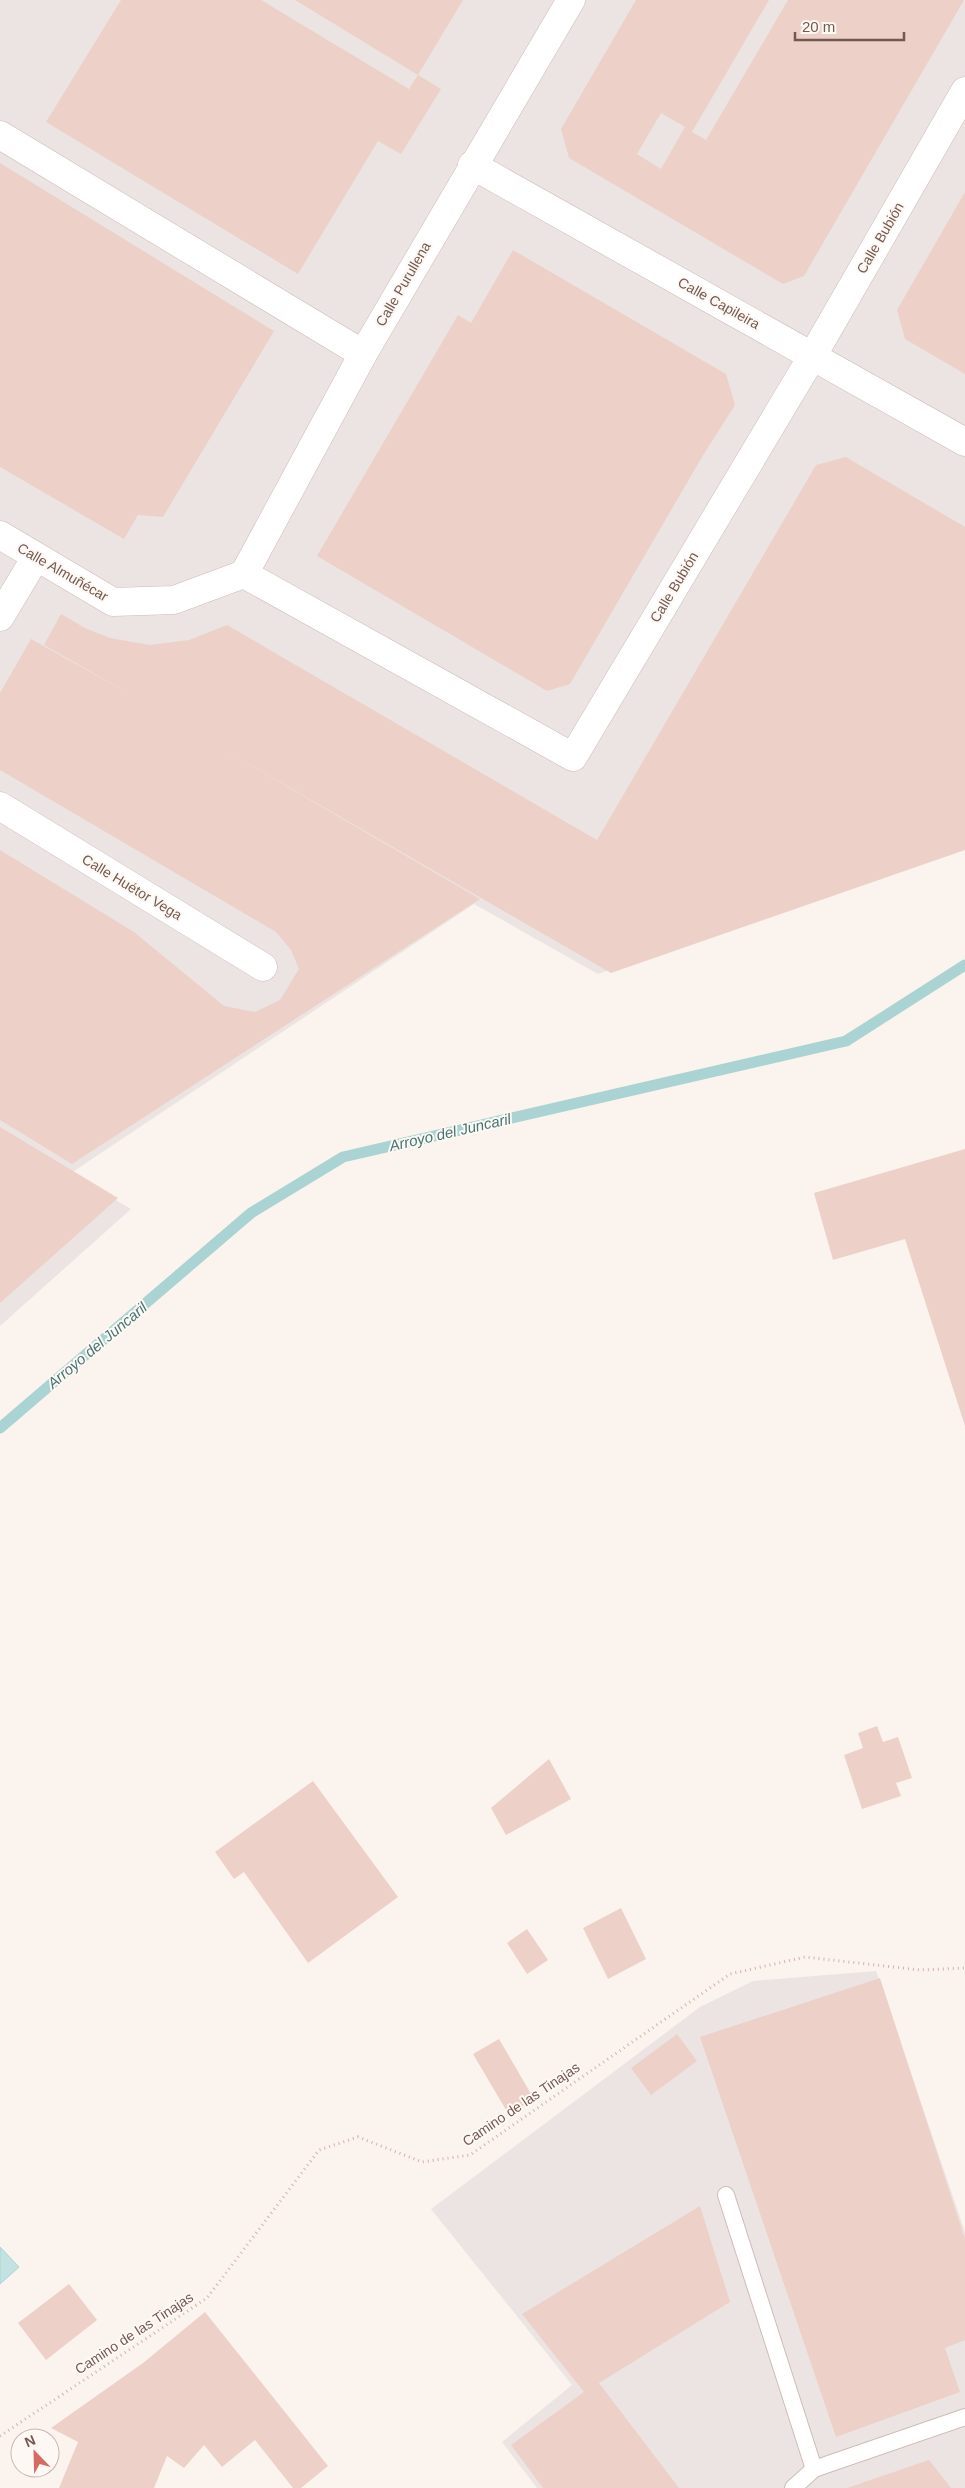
<svg xmlns="http://www.w3.org/2000/svg" width="965" height="2488" font-family="Helvetica,sans-serif">
<style>
.industrial{fill:#ebe4e2}
.water{fill:#c3e3e3;stroke:#aad3d3}
.lines{fill:none;stroke-linecap:round;stroke-linejoin:round}
.stream{stroke:#aad3d3;stroke-width:11}
.building{fill:#edd1c8;fill-rule:evenodd}
.lane-casing{stroke:#cebdb6;stroke-width:18}
.street-casing{stroke:#cebdb6;stroke-width:29}
.secondary-casing{stroke:#d1bcb4;stroke-width:29}
.path{stroke:#d2b4aa;stroke-width:3;stroke-dasharray:1 4;stroke-linecap:butt}
.lane{stroke:#fff;stroke-width:16}
.street{stroke:#fff;stroke-width:28}
.secondary{stroke:#fff;stroke-width:28}
.labels{text-anchor:middle;dominant-baseline:central;stroke-width:4;stroke-linejoin:round;paint-order:stroke}
.street-label{font-size:14px;fill:#745952;stroke:#fdf8f3}
.water-label{font-size:15px;font-style:italic;fill:#467676;stroke:#fdf8f3}
</style>
<rect width="100%" height="100%" fill="#fbf3ed"/>
<!-- industrial -->
<path class="industrial" d="M0,0H965V846L598,974L474,904L71,1173L131,1209L0,1326Z
M876,1971L965,2232V2488H537L502,2442L572,2385L431,2209L700,2007L753,1981Z"/>
<!-- water -->
<path class="water" d="M0,2247L19,2267L0,2284Z"/>
<g class="lines">
<!-- stream -->
<path class="stream" d="M0,1428L251,1213L343,1157L846,1041L965,965"/>
</g>
<!-- building -->
<path class="building" d="M121,0H261L409,89L418,75L441,89L401,154L378,141L298,274L46,122Z
M295,0H463L418,75Z
M636,0H769L692,132L706,140L788,0H964L804,276L783,284L569,158L561,129ZM661,113L685,127L661,169L637,154Z
M0,163L274,331L163,517L138,515L124,539L0,467Z
M965,192V374L905,339L897,310Z
M513,250L726,374L735,405L702,457L570,684L547,691L317,556L458,315L471,323Z
M846,457L965,527V850L611,973L214,744L480,899L72,1164L0,1120V850L134,932L224,1006L255,1012L280,1000L299,969L291,950L276,932L0,770V693L31,639L133,696L44,645L61,614L85,628L110,638L150,645L189,640L227,625L597,840L816,465Z
M0,1127L118,1198L0,1303Z
M965,1149V1426L905,1239L833,1260L814,1193Z
M877,1726L883,1742L898,1737L912,1778L896,1783L901,1796L862,1809L844,1755L863,1748L858,1733Z
M549,1759L571,1799L506,1835L491,1808Z
M313,1781L398,1897L308,1963L244,1872L234,1879L215,1852Z
M621,1908L646,1959L608,1979L583,1928Z
M527,1929L548,1960L527,1974L507,1943Z
M880,1978L965,2239V2340L945,2348L960,2392L836,2437L700,2037Z
M677,2034L697,2061L651,2095L631,2068Z
M499,2039L534,2099L509,2115L473,2054Z
M700,2206L730,2302L599,2383L679,2488H543L511,2445L584,2392L522,2314Z
M69,2284L97,2320L46,2360L18,2323Z
M205,2312L328,2466L301,2488H293L255,2440L222,2467L204,2445L184,2468L167,2456L154,2488H59L78,2442L51,2428L143,2363Z
M929,2460L951,2488H847Z"/>
<g class="lines">
<defs>
<path id="lane" d="M726,2195L814,2469L793,2488
M814,2469L965,2417"/>
<path id="street" d="M0,135L363,354
M472,165L965,442
M244,574L573,757L813,355L965,91
M0,617L36,557
M0,806L263,967"/>
<path id="secondary" d="M0,535L113,602L174,600L244,574L363,354L571,0"/>
</defs>
<!-- lane casing -->
<use href="#lane" class="lane-casing"/>
<!-- street casing -->
<use href="#street" class="street-casing"/>
<!-- secondary casing -->
<use href="#secondary" class="secondary-casing"/>
<!-- path -->
<path class="path" d="M0,2436L207,2298L319,2150L358,2137L422,2162L470,2155L730,1974L805,1957L920,1970L965,1968"/>
<!-- lane -->
<use href="#lane" class="lane"/>
<!-- street -->
<use href="#street" class="street"/>
<!-- secondary -->
<use href="#secondary" class="secondary"/>
</g>
<g class="labels">
<!-- street labels -->
<g class="street-label">
<text transform="translate(880 238) rotate(-60)">Calle Bubión</text>
<text transform="translate(403 284) rotate(-60)">Calle Purullena</text>
<text transform="translate(719 303) rotate(29)">Calle Capileira</text>
<text transform="translate(63 572) rotate(30)">Calle Almuñécar</text>
<text transform="translate(674 587) rotate(-59)">Calle Bubión</text>
<text transform="translate(132 887) rotate(31)">Calle Huétor Vega</text>
<text transform="translate(521 2104) rotate(-34)">Camino de las Tinajas</text>
<text transform="translate(134 2333) rotate(-33)">Camino de las Tinajas</text>
</g>
<!-- water labels -->
<g class="water-label">
<text transform="translate(450 1132) rotate(-13)">Arroyo del Juncaril</text>
<text transform="translate(97 1345) rotate(-40)">Arroyo del Juncaril</text>
</g>
</g>
<!-- north arrow -->
<g transform="translate(35 2453) rotate(337)"><circle r="24" fill="#fdf8f3" stroke="#c6b8b3"/>
<path d="M0-4L9 19L0 12L-9 19Z" fill="#d56b62"/>
<text y="-8" font-size="14" font-weight="bold" text-anchor="middle" fill="#745952">N</text>
</g>
<!-- scale -->
<path d="M795 32v8h109v-8" fill="none" stroke="#745952" stroke-width="2.5"/>
<text x="802" y="32" font-size="15" fill="#745952" stroke="#fdf8f3" stroke-width="4" paint-order="stroke">20 m</text>
</svg>
